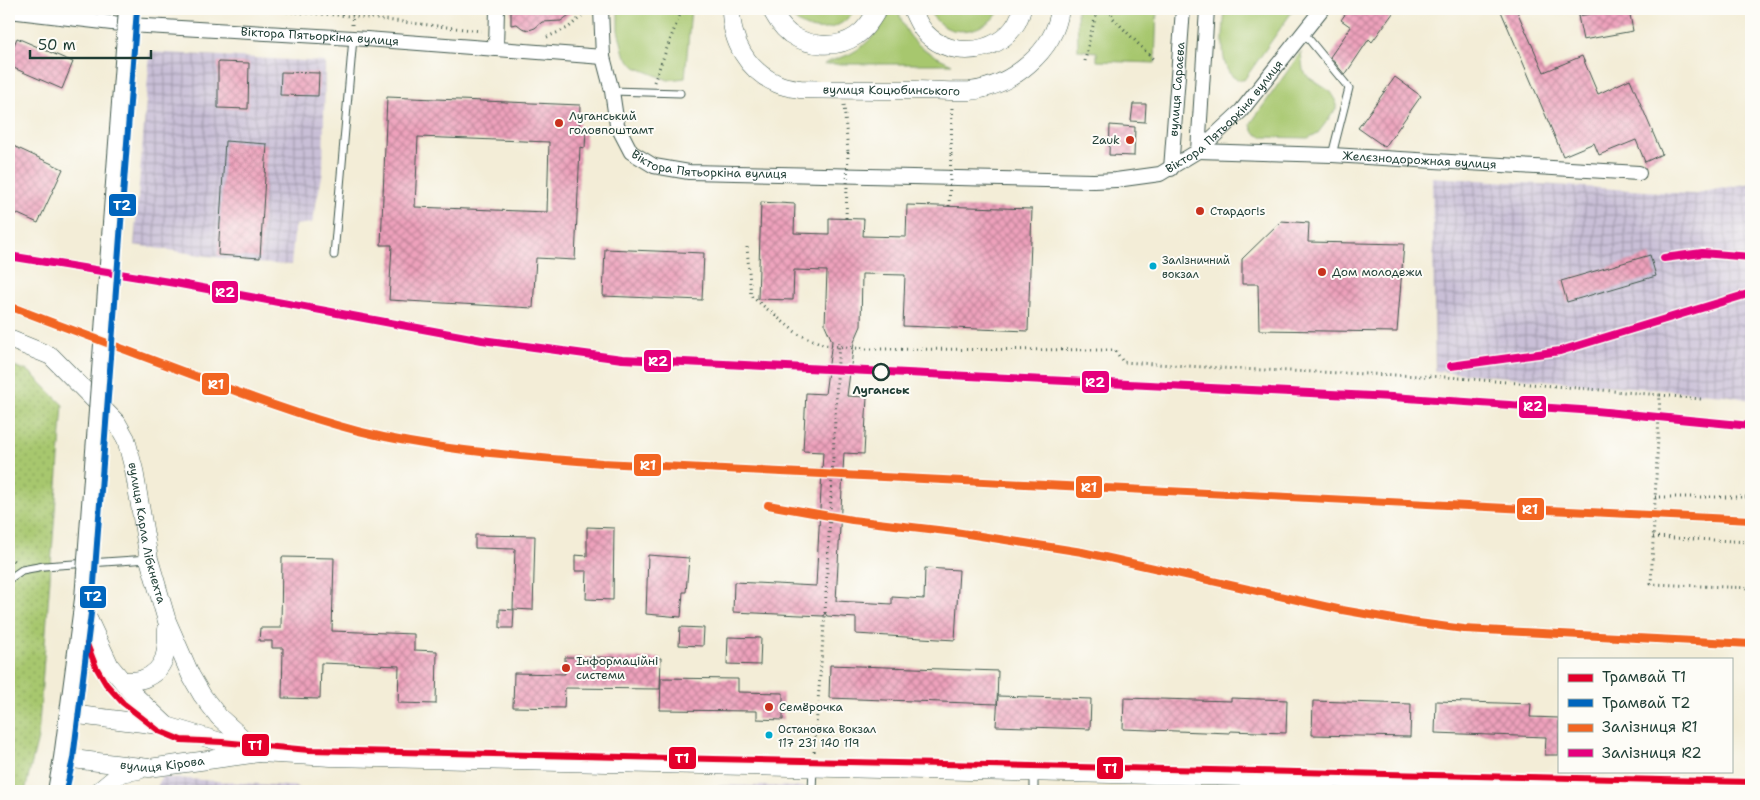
<svg xmlns="http://www.w3.org/2000/svg" width="1760" height="800" font-family="'Shantell Sans',sans-serif">
<style>
.industrial{fill:url(#industrial-grid)}
.grass{fill:#a7c76e;stroke:#638251}
.park{fill:url(#park-dots);stroke:#638251}
.building{fill:url(#building-cross-hatch);fill-rule:evenodd}
.lines{fill:none;stroke-linecap:round;stroke-linejoin:round}
.service-casing{stroke:#3f574c;stroke-width:9}
.minor-casing{stroke:#3f574c;stroke-width:16}
.tertiary-casing{stroke:#3f574c;stroke-width:19}
.secondary-casing{stroke:#3f574c;stroke-width:22}
.path{stroke:#3f574c;stroke-width:3;stroke-dasharray:1 4;stroke-linecap:butt}
.service{stroke:#fff;stroke-width:7}
.minor{stroke:#fff;stroke-width:14}
.tertiary{stroke:#fff;stroke-width:18}
.secondary{stroke:#fff;stroke-width:20}
.secondary-bridge-casing{stroke:#3f574c;stroke-width:22;stroke-linecap:butt}
.path-bridge{stroke:#3f574c;stroke-width:3;stroke-dasharray:1 4;stroke-linecap:butt}
.secondary-bridge{stroke:#fff;stroke-width:20}
.rail-1-casing{stroke:#fdfcf7;stroke-width:11}
.rail-2-casing{stroke:#fdfcf7;stroke-width:11}
.rail-1{stroke:#f26522;stroke-width:8}
.rail-2{stroke:#e5007d;stroke-width:8}
.tram-1-casing{stroke:#fdfcf7;stroke-width:10}
.tram-2-casing{stroke:#fdfcf7;stroke-width:10}
.tram-1{stroke:#e4002b;stroke-width:6}
.tram-2{stroke:#0065bd;stroke-width:6}
.poi-dot{fill:#c8321e;stroke:#fdfcf7;stroke-width:2}
.bus-dot{fill:#00a9ce;stroke:#fdfcf7;stroke-width:2}
.stop-dot{fill:#fdfcf7;stroke:#1f3d34;stroke-width:2.5}
.labels{text-anchor:middle;dominant-baseline:central;stroke-width:4;stroke-linejoin:round;paint-order:stroke}
.bus-label{font-size:11px;fill:#1f3d34;stroke:#fdfcf7;text-anchor:start}
.street-label{font-size:12px;fill:#1f3d34;stroke:#fdfcf7}
.poi-label{font-size:12px;fill:#1f3d34;stroke:#fdfcf7;text-anchor:start}
.stop-label{font-size:12px;font-weight:bold;fill:#1f3d34;stroke:#fdfcf7}
.line-badge{stroke:#fdfcf7;stroke-width:2}
.badge-label{font-size:14px;text-anchor:middle;font-weight:bold;fill:#fff}
</style>
<defs>
<pattern id="industrial-grid" width="8" height="8" patternUnits="userSpaceOnUse" patternTransform="scale(1.25)"><rect width="8" height="8" fill="#c9bfd7"/><path d="M0 4h8M4 0v8" fill="none" stroke="#a39caf"/></pattern>
<pattern id="park-dots" width="8" height="8" patternUnits="userSpaceOnUse" patternTransform="scale(1.25)"><rect width="8" height="8" fill="#a7c76e"/><path d="M2 2h.1M6 6h.1" fill="none" stroke="#87a35b" stroke-width="1.8" stroke-linecap="round"/></pattern>
<pattern id="building-cross-hatch" width="8" height="8" patternUnits="userSpaceOnUse" patternTransform="scale(1.25)"><rect width="8" height="8" fill="#eea1bc"/><path d="M0 0l8 8M0 8l8-8" fill="none" stroke="#c0849a"/></pattern>
</defs>
<rect width="100%" height="100%" fill="#fdfcf7"/>
<filter id="ink" filterUnits="userSpaceOnUse"><feTurbulence type="fractalNoise" baseFrequency=".02" numOctaves="2"/><feDisplacementMap in="SourceGraphic" scale="10" xChannelSelector="R" yChannelSelector="G"/><feConvolveMatrix kernelMatrix="1 2 1 2 8 2 1 2 1" color-interpolation-filters="sRGB"/></filter>
<filter id="wash" filterUnits="userSpaceOnUse"><feTurbulence type="fractalNoise" baseFrequency=".0096" numOctaves="4" result="noise"/><feDisplacementMap in="SourceGraphic" scale="20" xChannelSelector="R" yChannelSelector="G"/><feGaussianBlur stdDeviation="1.12" result="paint"/><feColorMatrix in="noise" values="0 0 0 0 0 0 0 0 0 0 0 0 0 0 0 0 0 1.4 0 .05"/><feComposite in="paint" operator="in"/></filter>
<g filter="url(#wash)">
<rect width="100%" height="100%" fill="#f3edd7"/>
<!-- industrial -->
<path class="industrial" d="M150,52L325,62L323,172L312,223L295,225L291,265L255,263L134,245Z
M1432,177L1691,194L1751,183V400L1724,395L1435,371Z
M162,777L299,787V791H155Z
M717,785L800,787L831,791H716Z"/>
<!-- grass -->
<path class="grass" d="M618,9H691L685,78L668,80L635,67L624,54L618,30Z
M785,9H856C851,15 845,22 838,25C818,35 797,27 785,9Z
M890,9H898C907,42 922,50 952,64H824C833,59 842,58 850,54C869,44 882,28 890,9Z
M929,9H1001C989,29 955,40 937,21C933,17 930,14 929,9Z
M1077,9H1157L1155,63L1097,61V52L1078,50Z
M1225,9H1294L1244,80C1215,81 1224,28 1225,9Z
M1301,52L1303,70L1308,77L1331,92L1336,100V109L1318,133L1308,138L1263,137C1255,134 1251,131 1251,123Z"/>
<!-- park -->
<path class="park" d="M9,364L30,372L63,405L38,738L25,791H9Z"/>
<g id="blocks">
<!-- building -->
<path class="building" d="M511,9H577L561,21L542,22L535,28L529,30L522,28L517,24L511,25Z
M1349,9H1396L1372,42L1369,39L1345,75L1330,57L1351,27L1341,20Z
M1500,9H1516L1544,72L1582,56L1598,94L1630,79L1662,154L1645,162L1636,140L1599,155L1594,143L1563,156Z
M1619,9H1629L1633,31L1583,40L1578,16Z
M17,38L73,62L62,89L9,66V57Z
M218,62L249,63L248,109L218,108Z
M281,72L319,73L318,96L280,95Z
M1395,77L1421,96L1385,147L1358,128Z
M387,97L580,105L579,130H586L585,148L580,147L575,260L536,258L533,308L389,300L392,245H381ZM418,137L549,142L547,212L415,207Z
M1133,104H1146L1145,122L1131,121Z
M1110,125L1135,127L1134,156L1109,155Z
M225,141L267,144L260,258L218,255Z
M9,144L63,169L38,223L9,210Z
M761,202L795,204L794,233L829,234V218L864,219L863,236L906,237L907,205L1032,209L1028,331L903,326L905,275L862,274L861,326L854,342L847,396L867,397L864,454L844,453L836,601L892,604V597L924,599L925,568L959,570L955,640L856,634V618L827,616L825,613L823,616L733,612L734,582L816,586L823,452L803,451L806,393L825,394L832,341L825,325L827,271L794,270L793,300L758,299Z
M1281,221L1309,223L1308,242L1404,244L1397,332L1259,330L1258,284H1242V259Z
M605,249L704,253L702,300L603,296Z
M1650,255L1656,276L1567,302L1561,281Z
M587,527L614,528L613,600L586,599L587,571H575V555L587,556Z
M475,535L535,536L533,610L513,609L515,549L475,548Z
M648,555L689,558L686,592H683L681,617L646,614Z
M282,557L334,558L332,631L414,634V650L437,651L436,704L398,703L399,666L321,663L320,699L282,698L283,648H272V641H259L260,628H281Z
M500,609L514,610L513,628H500Z
M680,627L704,628L703,646L679,645Z
M728,637L761,638L760,665L727,664Z
M565,657L661,658L660,689L565,688L564,708L513,707L514,673L565,674Z
M830,665L998,671L997,704L829,698Z
M661,678L738,679V692L783,693V720L757,719V711L660,710Z
M998,696L1091,699L1090,729L996,726Z
M1124,698L1231,701V698L1287,700L1286,733L1230,731V733L1123,729Z
M1313,701L1411,704L1410,737L1312,735Z
M1436,701L1531,704L1530,717L1559,718V755H1545L1546,737L1435,733Z"/>
</g>
</g>
<g filter="url(#ink)">
<use href="#blocks" fill-opacity="0" stroke="#3f574c" stroke-width="1"/>
<g class="lines">
<defs>
<path id="service" d="M1303,32L1349,88L1332,155
M612,91L680,93
M334,255L353,38
M9,579L22,570L44,566L149,559
M1034,772V791
M812,791L813,767"/>
<g id="minor">
<path id="s1" d="M601,9L603,57L612,91L617,125L631,152L654,166L689,172L1094,181L1116,180L1160,174L1198,151L1241,111L1322,9"/>
<path id="s2" d="M1207,9L1198,151L1332,155L1639,173"/>
<path id="s3" d="M9,11L129,25L353,38L603,57"/>
<path d="M496,49L497,9"/>
<path id="s4" d="M1171,169L1183,9"/>
</g>
<g id="tertiary">
<path id="s5" d="M731,9C731,41 747,71 778,84C784,87 793,88 800,89C839,90 877,90 916,90C933,90 952,92 970,91C1011,86 1055,52 1060,9"/>
<path d="M771,9C776,18 781,27 790,34C809,47 837,49 856,36C866,29 872,19 878,9"/>
<path d="M912,9C917,20 921,30 931,38C961,62 1013,49 1022,9"/>
<path id="s6" d="M9,339L51,356L117,423L126,439L134,470L149,559L167,621L191,676L202,695L219,717L259,753"/>
<path d="M84,610L110,666L134,695L167,726"/>
<path d="M123,681C129,681 137,681 143,679C167,670 167,650 167,629"/>
<path d="M70,714L167,726L251,751"/>
<path id="s7" d="M64,758L149,768L259,753L331,757L1751,788"/>
<path d="M99,791L121,773L139,770"/>
</g>
<path id="secondary" d="M58,791L64,758L85,599"/>
</defs>
<!-- service casing -->
<use href="#service" class="service-casing"/>
<!-- minor casing -->
<use href="#minor" class="minor-casing"/>
<!-- tertiary casing -->
<use href="#tertiary" class="tertiary-casing"/>
<!-- secondary casing -->
<use href="#secondary" class="secondary-casing"/>
<!-- path -->
<path class="path" d="M247,9L351,16L481,31
M1111,9L1112,17L1155,61
M617,10V12L666,9
M352,25L353,9
M547,37L568,28L584,14V9
M1085,61L1090,36L1098,9
M654,82L682,9
M844,105L848,152
M951,154L952,106
M747,247L751,296L798,334L825,345L865,349L1115,350L1123,362L1237,369L1447,377L1660,395L1651,584L1751,588
M1660,395L1701,399
M1655,497H1751
M1653,537L1751,542
M9,557L16,563
M814,752L825,613"/>
<!-- service -->
<use href="#service" class="service"/>
<!-- minor -->
<use href="#minor" class="minor"/>
<!-- tertiary -->
<use href="#tertiary" class="tertiary"/>
<!-- secondary -->
<use href="#secondary" class="secondary"/>
<defs>
<path id="secondary-bridge" d="M85,599L129,9"/>
</defs>
<!-- secondary-bridge casing -->
<use href="#secondary-bridge" class="secondary-bridge-casing"/>
<!-- path-bridge -->
<path class="path-bridge" d="M949,206L951,154
M846,218L848,152
M825,613L839,341"/>
<!-- secondary-bridge -->
<use href="#secondary-bridge" class="secondary-bridge"/>
<defs>
<path id="rail-1" d="M9,306C69,329 129,351 190,374C245,395 301,416 358,431C438,451 521,456 602,463L1751,520
M768,505L852,520L955,532L1082,552L1342,610L1411,622L1464,629L1751,644"/>
<path id="rail-2" d="M9,256L175,283L482,340L622,359L1392,397L1596,411L1751,426
M1664,258L1702,253L1751,257
M1451,366L1560,351L1751,293"/>
</defs>
<!-- rail-1 casing -->
<use href="#rail-1" class="rail-1-casing"/>
<!-- rail-2 casing -->
<use href="#rail-2" class="rail-2-casing"/>
<!-- rail-1 -->
<use href="#rail-1" class="rail-1"/>
<!-- rail-2 -->
<use href="#rail-2" class="rail-2"/>
<defs>
<path id="tram-1" d="M87,644L96,667L106,684L123,703L159,731L181,740L222,742L309,750L1751,782"/>
<path id="tram-2" d="M66,791L73,759L93,597L137,9"/>
</defs>
<!-- tram-1 casing -->
<use href="#tram-1" class="tram-1-casing"/>
<!-- tram-2 casing -->
<use href="#tram-2" class="tram-2-casing"/>
<!-- tram-1 -->
<use href="#tram-1" class="tram-1"/>
<!-- tram-2 -->
<use href="#tram-2" class="tram-2"/>
</g>
</g>
<!-- markers -->
<g class="poi-dot">
<circle cx="559" cy="123" r="5"/>
<circle cx="1130" cy="140" r="5"/>
<circle cx="1200" cy="211" r="5"/>
<circle cx="1322" cy="272" r="5"/>
<circle cx="566" cy="668" r="5"/>
<circle cx="769" cy="707" r="5"/>
</g>
<g class="bus-dot">
<circle cx="1153" cy="266" r="4.5"/>
<circle cx="769" cy="735" r="4.5"/>
</g>
<circle class="stop-dot" cx="881" cy="372" r="8"/>
<g class="labels">
<!-- bus labels -->
<g class="bus-label">
<text x="1162" y="260">Залізничний<tspan x="1162" dy="14">вокзал</tspan></text>
<text x="778" y="729">Остановка Вокзал<tspan x="778" dy="14">117 231 140 119</tspan></text>
</g>
<!-- street labels -->
<g class="street-label">
<text stroke="none"><textPath href="#s3" startOffset="312">Віктора Пятьоркіна вулиця</textPath></text>
<text stroke="none"><textPath href="#s4" startOffset="80">вулиця Сараєва</textPath></text>
<text stroke="none"><textPath href="#s5" startOffset="208">вулиця Коцюбинського</textPath></text>
<text stroke="none"><textPath href="#s1" startOffset="769">Віктора Пятьоркіна вулиця</textPath></text>
<text stroke="none"><textPath href="#s2" startOffset="364">Желєзнодорожная вулиця</textPath></text>
<text stroke="none"><textPath href="#s1" startOffset="229">Віктора Пятьоркіна вулиця</textPath></text>
<text stroke="none"><textPath href="#s6" startOffset="254">вулиця Карла Лібкнехта</textPath></text>
<text stroke="none"><textPath href="#s7" startOffset="99">вулиця Кірова</textPath></text>
</g>
<!-- poi labels -->
<g class="poi-label">
<text x="569" y="116">Луганський<tspan x="569" dy="14">головпоштамт</tspan></text>
<text x="1120" y="140" text-anchor="end">Zauk</text>
<text x="1210" y="211">Стардог!s</text>
<text x="1332" y="272">Дом молодежи</text>
<text x="576" y="661">Інформаційні<tspan x="576" dy="14">системи</tspan></text>
<text x="779" y="707">Семёрочка</text>
</g>
<!-- stop labels -->
<g class="stop-label">
<text x="881" y="390">Луганськ</text>
</g>
</g>
<g class="line-badge">
<rect x="108" y="193" width="29" height="24" rx="5" fill="#0065bd"/>
<rect x="211" y="280" width="28" height="24" rx="5" fill="#e5007d"/>
<rect x="643" y="349" width="29" height="24" rx="5" fill="#e5007d"/>
<rect x="1081" y="370" width="29" height="24" rx="5" fill="#e5007d"/>
<rect x="201" y="372" width="29" height="24" rx="5" fill="#f26522"/>
<rect x="1518" y="395" width="29" height="24" rx="5" fill="#e5007d"/>
<rect x="633" y="453" width="29" height="24" rx="5" fill="#f26522"/>
<rect x="1075" y="475" width="28" height="24" rx="5" fill="#f26522"/>
<rect x="1516" y="497" width="29" height="24" rx="5" fill="#f26522"/>
<rect x="79" y="585" width="28" height="24" rx="5" fill="#0065bd"/>
<rect x="241" y="733" width="29" height="24" rx="5" fill="#e4002b"/>
<rect x="668" y="746" width="29" height="24" rx="5" fill="#e4002b"/>
<rect x="1096" y="756" width="28" height="24" rx="5" fill="#e4002b"/>
</g>
<g class="badge-label">
<text x="122" y="210">T2</text>
<text x="225" y="297">R2</text>
<text x="658" y="366">R2</text>
<text x="1095" y="387">R2</text>
<text x="216" y="389">R1</text>
<text x="1533" y="411">R2</text>
<text x="648" y="470">R1</text>
<text x="1089" y="492">R1</text>
<text x="1530" y="514">R1</text>
<text x="93" y="601">T2</text>
<text x="255" y="750">T1</text>
<text x="682" y="763">T1</text>
<text x="1110" y="773">T1</text>
</g>
<!-- margin -->
<rect width="1760" height="800" fill="none" stroke="#fdfcf7" stroke-width="30"/>
<!-- legend -->
<rect x="1558" y="658" width="175" height="115" fill="#fdfcf7" stroke="#a4b0a9"/>
<rect x="1568" y="674" width="25" height="8" fill="#e4002b" stroke="#a4b0a9"/>
<text x="1602" y="682" font-size="15" fill="#1f3d34">Трамвай T1</text>
<rect x="1568" y="699" width="25" height="8" fill="#0065bd" stroke="#a4b0a9"/>
<text x="1602" y="708" font-size="15" fill="#1f3d34">Трамвай T2</text>
<rect x="1568" y="724" width="25" height="8" fill="#f26522" stroke="#a4b0a9"/>
<text x="1602" y="732" font-size="15" fill="#1f3d34">Залізниця R1</text>
<rect x="1568" y="749" width="25" height="8" fill="#e5007d" stroke="#a4b0a9"/>
<text x="1602" y="758" font-size="15" fill="#1f3d34">Залізниця R2</text>
<!-- scale -->
<path d="M30 50v8h121v-8" fill="none" stroke="#1f3d34" stroke-width="2.5"/>
<text x="38" y="50" font-size="15" fill="#1f3d34" stroke="#fdfcf7" stroke-width="4" paint-order="stroke">50 m</text>
</svg>
